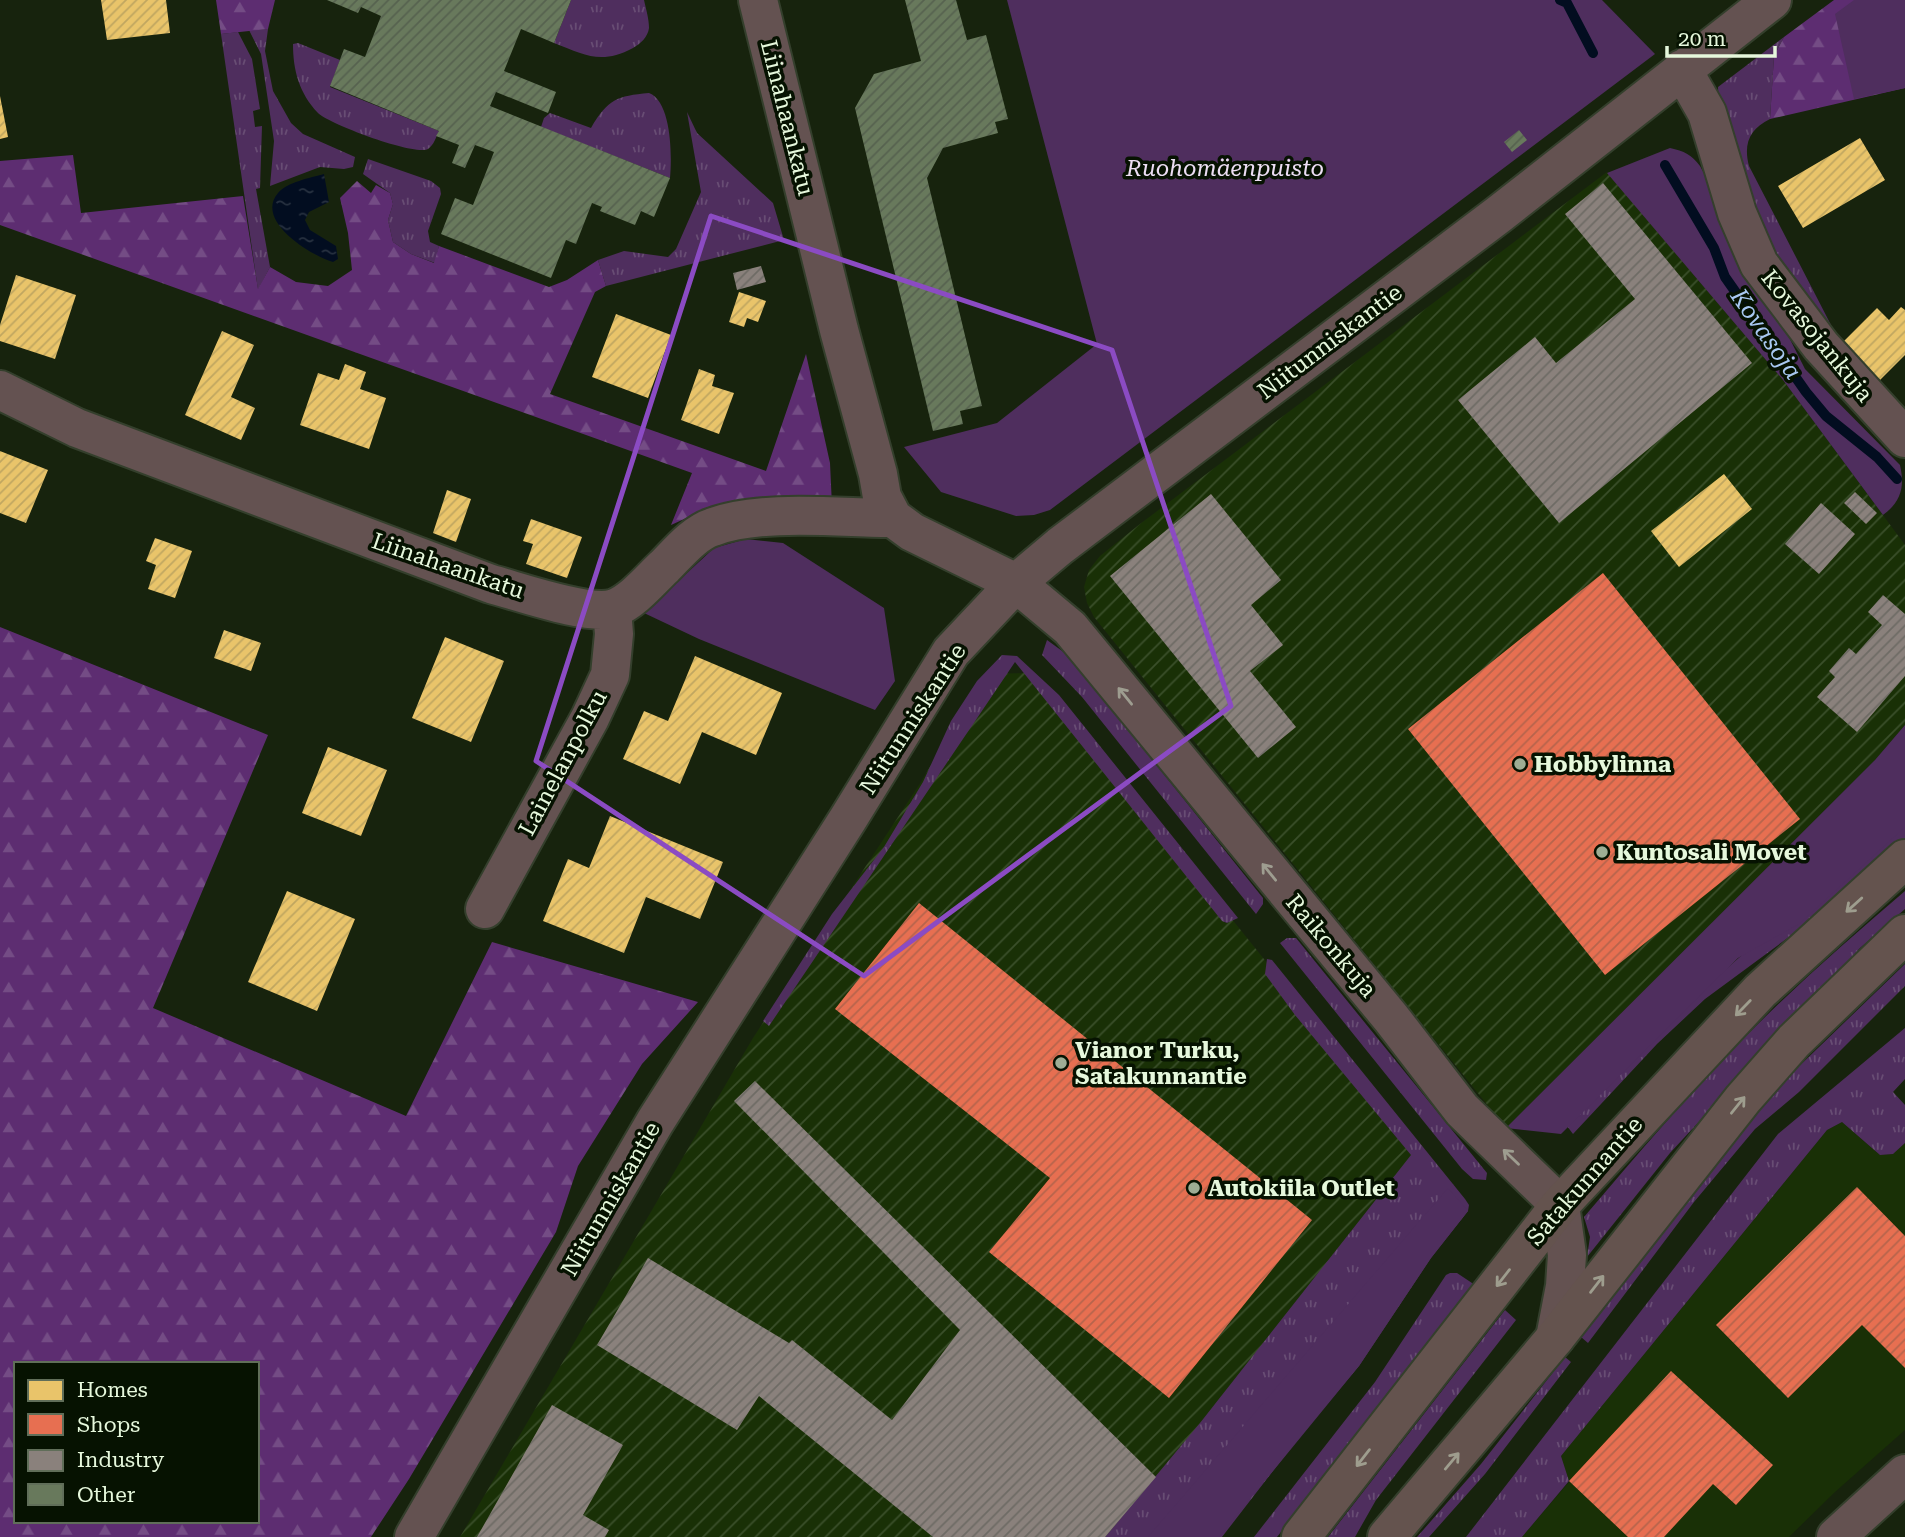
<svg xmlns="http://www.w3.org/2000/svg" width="1905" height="1537" font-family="'Roboto Serif',serif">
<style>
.built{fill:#193006}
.industrial{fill:url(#industrial-furrows)}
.grass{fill:url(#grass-tufts)}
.forest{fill:url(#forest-firs);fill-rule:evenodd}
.park{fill:#4f2e5e}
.water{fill:url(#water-ripples)}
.homes{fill:url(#homes-hatch)}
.shops{fill:url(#shops-hatch)}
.industry{fill:url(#industry-hatch)}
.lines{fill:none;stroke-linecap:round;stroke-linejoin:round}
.stream{stroke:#020d20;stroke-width:10}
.building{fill:url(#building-hatch)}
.minor-casing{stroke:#343f2c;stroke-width:42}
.secondary-casing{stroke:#343f2c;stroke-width:42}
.minor{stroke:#645251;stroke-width:38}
.secondary{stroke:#64534e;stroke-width:38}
.oneway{stroke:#9e9d90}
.oneway2{stroke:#9e9d8e}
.marked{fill:none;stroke:#8b4bc3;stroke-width:5;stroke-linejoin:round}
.poi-dot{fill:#9ead94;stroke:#061201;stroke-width:2.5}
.labels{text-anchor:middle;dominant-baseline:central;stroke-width:7;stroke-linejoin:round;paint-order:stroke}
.street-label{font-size:23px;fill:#e6f8dc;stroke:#061201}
.park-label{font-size:23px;font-style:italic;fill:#eddef4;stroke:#061201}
.poi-label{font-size:23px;font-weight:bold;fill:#e6f8dc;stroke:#061201;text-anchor:start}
.water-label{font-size:24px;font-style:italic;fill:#a8c8f1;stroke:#061201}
</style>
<defs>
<pattern id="industrial-furrows" width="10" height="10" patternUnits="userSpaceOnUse" patternTransform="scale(1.75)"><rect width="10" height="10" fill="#193006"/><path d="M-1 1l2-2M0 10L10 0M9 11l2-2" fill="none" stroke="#3a4f2a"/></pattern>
<pattern id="grass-tufts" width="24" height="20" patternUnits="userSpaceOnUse" patternTransform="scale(1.75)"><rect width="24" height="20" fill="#4f2e5e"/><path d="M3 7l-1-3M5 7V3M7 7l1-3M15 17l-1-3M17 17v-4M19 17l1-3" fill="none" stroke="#684d74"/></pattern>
<pattern id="forest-firs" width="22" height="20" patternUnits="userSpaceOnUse" patternTransform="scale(1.75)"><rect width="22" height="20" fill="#5d2d71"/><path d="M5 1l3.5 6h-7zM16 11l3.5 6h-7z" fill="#744c85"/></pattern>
<pattern id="water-ripples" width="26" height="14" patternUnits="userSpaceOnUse" patternTransform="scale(1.75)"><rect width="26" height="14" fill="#020d20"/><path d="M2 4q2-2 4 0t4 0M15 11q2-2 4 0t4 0" fill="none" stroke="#273140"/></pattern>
<pattern id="homes-hatch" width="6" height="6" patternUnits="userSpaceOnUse" patternTransform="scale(1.75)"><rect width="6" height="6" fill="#e9c46a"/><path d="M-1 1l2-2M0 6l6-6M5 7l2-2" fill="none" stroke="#c0a660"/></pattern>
<pattern id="shops-hatch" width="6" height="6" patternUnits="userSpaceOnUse" patternTransform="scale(1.75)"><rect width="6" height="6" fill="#e76f51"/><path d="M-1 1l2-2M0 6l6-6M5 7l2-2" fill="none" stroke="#b6644c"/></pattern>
<pattern id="industry-hatch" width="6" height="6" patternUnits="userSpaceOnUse" patternTransform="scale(1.75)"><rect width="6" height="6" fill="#8a817c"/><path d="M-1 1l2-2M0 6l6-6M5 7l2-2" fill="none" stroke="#6e6b65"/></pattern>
<pattern id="building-hatch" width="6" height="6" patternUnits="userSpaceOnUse" patternTransform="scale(1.75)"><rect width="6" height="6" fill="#68795c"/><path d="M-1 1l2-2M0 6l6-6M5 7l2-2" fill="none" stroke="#56624f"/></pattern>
</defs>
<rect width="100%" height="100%" fill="#17230d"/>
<!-- built -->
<path class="built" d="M1842,1122L1880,1155L1893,1154L1905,1143V1430L1835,1492L1789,1537H1522L1569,1482L1561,1456L1827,1130Z"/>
<!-- industrial -->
<path class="industrial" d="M1607,172L1783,380L1905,545V725L1875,760L1506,1128L1094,617L1087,603L1084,587L1089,570L1100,556L1140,524Z
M1034,673L1448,1188L1148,1537H460L753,1038L921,782L984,674Z"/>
<!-- grass -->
<path class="grass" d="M571,0H644C646,9 649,19 649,28C648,37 640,44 633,48C601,65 585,55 554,43Z
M268,29L265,51L273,91L291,123L303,134L355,157L353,167L344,169L320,167L270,186L274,141L261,54L249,30Z
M238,32L252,59L260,109L253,111L255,127L262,126L260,188L256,189L270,267L258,290L221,34Z
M1784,37L1774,56L1770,119C1750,129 1743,143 1749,166L1831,325L1818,324L1776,268L1719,109L1718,87Z
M298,43L340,60L330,87L439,131C436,137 434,145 428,149C414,156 329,124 318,113C299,93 293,70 293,44Z
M649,93C672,102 672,157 670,178L541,127L544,118L550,113L591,128C608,99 617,96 649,93Z
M687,112L697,133L773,203L784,240L606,286L598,260L624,251L668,257L676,249L701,192Z
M368,159L431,181L440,188L441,194L428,231L430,242L439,246L435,263L411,254L393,242L388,220L393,204L390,193L363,174Z
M1047,640L1069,656L1263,898V904L1256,914L1082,697L1042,655Z
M1002,655L1017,656L1059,695L1238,918L1227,923L1222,921L1015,662L769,1026L763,1021L832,914L884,847L923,782L951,721L977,681Z
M1905,814V838L1789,937L1705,999L1657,1044L1573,1134L1567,1126L1647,1039L1869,843Z
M1905,891V909L1860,948L1670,1153L1587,1257L1590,1237L1584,1217C1636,1156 1688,1095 1744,1038C1795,986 1850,938 1905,891Z
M1287,938H1296L1487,1173L1486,1180L1473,1179L1462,1169L1280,943Z
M1267,959L1272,960L1465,1199L1469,1205L1468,1211L1431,1258L1359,1366L1300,1436L1222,1537H1105L1200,1423L1411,1155L1295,1015L1265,974Z
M1905,964V986L1799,1092L1755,1129L1694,1202L1588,1343L1581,1337L1745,1124L1790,1075Z
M1905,1028V1079L1893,1092L1905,1105V1143L1893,1154L1880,1155L1842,1122L1827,1130L1561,1456L1569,1481L1522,1537H1466L1778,1134Z
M1450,1273H1457L1475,1285L1277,1537H1254L1375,1382L1446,1275Z
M1505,1310L1516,1320L1376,1500L1355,1537H1328Z
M1565,1357L1571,1362L1485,1474L1429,1537H1417L1481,1464Z"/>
<!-- forest -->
<path class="forest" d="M216,0H275L268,29L221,34Z
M1834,0H1905V88L1770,119L1774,56L1784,37Z
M73,155L81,213L243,196L258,289L270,267L296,282L328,286L352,270L348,233L340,198L357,181L371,193L376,185L390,193L393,204L388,220L393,242L411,254L434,263L439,246L549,287L567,280L598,260L606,286L595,292L550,394L766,471L806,354L830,463L832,506H713L671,525L692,473L0,225V161Z
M0,627L268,735L153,1008L406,1116L492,942L698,1002L642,1064L578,1166L556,1232L409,1479L371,1537H0ZM16,1364H257V1521H16Z"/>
<!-- park -->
<path class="park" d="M1007,0H1602L1655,54L1050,510L1034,515L1016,516L941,492L904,447L997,423L1097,344Z
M1854,0H1905V88L1854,99L1835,14Z
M1670,148C1684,151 1692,155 1700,166L1742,244L1805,369L1900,465C1905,487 1901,502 1883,515L1783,380L1607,173Z
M746,539L783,543L884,608L895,681L875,710L699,639L644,613L714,548Z
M1905,725V827L1799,924L1738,958L1561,1134L1506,1128L1875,760Z
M1448,1188L1468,1211L1431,1258L1359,1366L1219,1537H1148Z"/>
<!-- water -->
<path class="water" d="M324,174L329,202L309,212L305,220L310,230L336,246L338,259L333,262C312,256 254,221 278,193C287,182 310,178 324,174Z"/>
<!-- homes -->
<path class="homes" d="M101,0H166L170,33L107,40Z
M0,96L8,137L0,139Z
M1860,138L1885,180L1803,228L1778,186Z
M16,275L76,295L55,359L0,341V325Z
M739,292L766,301L758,322L747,318L744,327L729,322Z
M1901,307L1905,310V355L1880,380L1842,343L1877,308L1889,320Z
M616,314L671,335L648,398L592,377Z
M222,331L254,345L231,397L255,408L241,440L185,415Z
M345,364L366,372L360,389L386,398L369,449L300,425L318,373L339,380Z
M699,369L715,375L712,386L734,393L719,434L681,420Z
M0,451L48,470L26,523L0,513Z
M1724,474L1752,509L1679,567L1651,531Z
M447,490L471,499L456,542L433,533Z
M531,519L582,537L567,578L526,564L533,544L523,541Z
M155,538L192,551L175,598L148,589L156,565L146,561Z
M224,630L261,643L251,671L214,658Z
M445,637L504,661L471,742L412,718Z
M695,656L782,693L756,755L702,732L680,784L623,759L644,711L668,721Z
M328,747L387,770L361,836L302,813Z
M610,816L723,862L700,919L646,897L624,953L543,921L568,859L589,868Z
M287,891L355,919L317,1011L248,982Z"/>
<!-- shops -->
<path class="shops" d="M1603,573L1800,819L1605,975L1408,729Z
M919,903L1312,1220L1169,1398L989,1252L1050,1178L835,1009Z
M1857,1187L1905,1236V1368L1862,1325L1788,1398L1716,1325Z
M1671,1371L1773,1465L1736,1505L1713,1484L1664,1537H1628L1569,1481Z"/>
<!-- industry -->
<path class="industry" d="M1603,183L1752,363L1559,523L1458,400L1535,337L1556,363L1635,299L1565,214Z
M761,266L766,282L737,290L733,273Z
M1855,492L1877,513L1866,524L1844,503Z
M1211,494L1281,580L1251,605L1283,645L1250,671L1296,727L1258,758L1110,576Z
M1821,503L1855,534L1819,574L1785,544Z
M1883,595L1905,614V676L1857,732L1817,697L1835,677L1829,671L1849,648L1856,654L1882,625L1868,612Z
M755,1081L1156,1477L1105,1537H933L759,1396L737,1430L597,1345L648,1258L789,1343L792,1340L892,1420L960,1330L734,1101Z
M552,1405L623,1445L583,1515L609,1530L605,1537H477Z"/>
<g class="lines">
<!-- stream -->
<path class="stream" d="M1560,0L1567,3L1593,53
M1665,165L1714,248L1725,277L1806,392L1826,416L1877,457L1897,479"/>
</g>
<!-- building -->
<path class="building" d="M327,0H571L554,43L521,29L504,71L556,92L548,113L496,92L490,106L670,178L654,217L641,211L635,225L600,211L602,207L592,203L576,244L566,240L551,278L441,234L455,198L473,205L494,152L475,145L465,168L452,163L459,145L436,136L439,131L330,86L344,49L365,57L381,16L361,7L358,13Z
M905,0H956L967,40L986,35L1008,119L995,122L998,133L943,148L927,178L982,406L960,411L963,424L933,431L855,108L874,74L921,61Z
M1519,130L1527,140L1512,152L1504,142Z"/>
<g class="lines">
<defs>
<path id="minor" d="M758,0L839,330L878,474L882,497L893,518L912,532L1016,583L1070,628L1391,1018L1462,1110L1560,1205L1567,1255L1565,1286L1555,1338
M1682,69L1707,113L1737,213L1759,264L1821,346L1905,438
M0,390L77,428L491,584C518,591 590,617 615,608C634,600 649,581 664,567C678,553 694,533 713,527C760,509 841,518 893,518
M485,909L590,718L610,675L614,634L612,609
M414,1537L655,1122L848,819L951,652L1016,583L1060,546L1498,215L1772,0
M1836,1537L1905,1474"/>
<path id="secondary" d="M1301,1537L1560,1205L1760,991L1905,859
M1387,1537L1555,1338L1743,1099L1794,1041L1905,934"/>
</defs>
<!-- minor casing -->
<use href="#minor" class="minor-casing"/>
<!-- secondary casing -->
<use href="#secondary" class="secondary-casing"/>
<!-- minor -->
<use href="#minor" class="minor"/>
<!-- secondary -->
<use href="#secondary" class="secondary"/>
</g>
<!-- one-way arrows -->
<defs><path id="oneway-shaft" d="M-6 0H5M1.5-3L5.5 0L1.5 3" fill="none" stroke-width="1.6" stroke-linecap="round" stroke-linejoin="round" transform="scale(1.75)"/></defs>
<g class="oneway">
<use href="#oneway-shaft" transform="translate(1125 696) rotate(-129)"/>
<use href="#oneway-shaft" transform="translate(1269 872) rotate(-129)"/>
<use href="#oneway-shaft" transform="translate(1511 1157) rotate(-136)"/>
</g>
<g class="oneway2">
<use href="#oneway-shaft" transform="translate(1854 905) rotate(138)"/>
<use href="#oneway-shaft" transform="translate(1743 1008) rotate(134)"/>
<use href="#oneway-shaft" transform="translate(1738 1105) rotate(-51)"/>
<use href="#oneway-shaft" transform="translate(1503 1278) rotate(128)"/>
<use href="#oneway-shaft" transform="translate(1597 1284) rotate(-52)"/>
<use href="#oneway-shaft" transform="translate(1363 1458) rotate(128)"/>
<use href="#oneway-shaft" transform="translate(1452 1461) rotate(-50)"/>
</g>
<!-- marked area -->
<path class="marked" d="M711,216L1112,350L1231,706L864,976L536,761Z"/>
<!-- markers -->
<g class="poi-dot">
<circle cx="1520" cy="764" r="7"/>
<circle cx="1602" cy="852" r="7"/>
<circle cx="1061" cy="1063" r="7"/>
<circle cx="1194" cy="1188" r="7"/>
</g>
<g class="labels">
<!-- street labels -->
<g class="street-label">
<text transform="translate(787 118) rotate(76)">Liinahaankatu</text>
<text transform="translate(1817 336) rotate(51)">Kovasojankuja</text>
<text transform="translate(1330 342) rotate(-37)">Niitunniskantie</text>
<text transform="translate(448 566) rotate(19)">Liinahaankatu</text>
<text transform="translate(913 719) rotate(-57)">Niitunniskantie</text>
<text transform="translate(563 763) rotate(-62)">Lainelanpolku</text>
<text transform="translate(1331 946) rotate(50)">Raikonkuja</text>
<text transform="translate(1585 1181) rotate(-49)">Satakunnantie</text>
<text transform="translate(611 1199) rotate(-60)">Niitunniskantie</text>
</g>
<!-- park labels -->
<g class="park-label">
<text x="1225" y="168">Ruohomäenpuisto</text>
</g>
<!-- poi labels -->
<g class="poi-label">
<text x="1534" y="764">Hobbylinna</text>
<text x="1616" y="852">Kuntosali Movet</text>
<text x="1075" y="1050">Vianor Turku,<tspan x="1075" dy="26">Satakunnantie</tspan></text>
<text x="1208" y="1188">Autokiila Outlet</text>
</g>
<!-- water labels -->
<g class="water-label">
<text transform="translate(1766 334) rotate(55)">Kovasoja</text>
</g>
</g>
<!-- legend -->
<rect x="14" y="1362" width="245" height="161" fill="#061201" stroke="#606e59" stroke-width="2"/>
<rect x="28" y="1380" width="35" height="21" fill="#e9c46a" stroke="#606e59" stroke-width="2"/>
<text x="77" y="1397" font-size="21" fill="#e6f8dc">Homes</text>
<rect x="28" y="1414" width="35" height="21" fill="#e76f51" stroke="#606e59" stroke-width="2"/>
<text x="77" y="1432" font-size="21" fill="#e6f8dc">Shops</text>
<rect x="28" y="1450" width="35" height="21" fill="#8a817c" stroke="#606e59" stroke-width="2"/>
<text x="77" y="1467" font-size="21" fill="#e6f8dc">Industry</text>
<rect x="28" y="1484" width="35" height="21" fill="#68795c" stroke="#606e59" stroke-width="2"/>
<text x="77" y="1502" font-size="21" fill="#e6f8dc">Other</text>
<!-- scale -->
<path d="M1667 46v10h108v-10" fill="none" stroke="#e6f8dc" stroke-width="3.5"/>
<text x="1678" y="46" font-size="21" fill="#e6f8dc" stroke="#061201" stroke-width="5" paint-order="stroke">20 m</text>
</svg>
